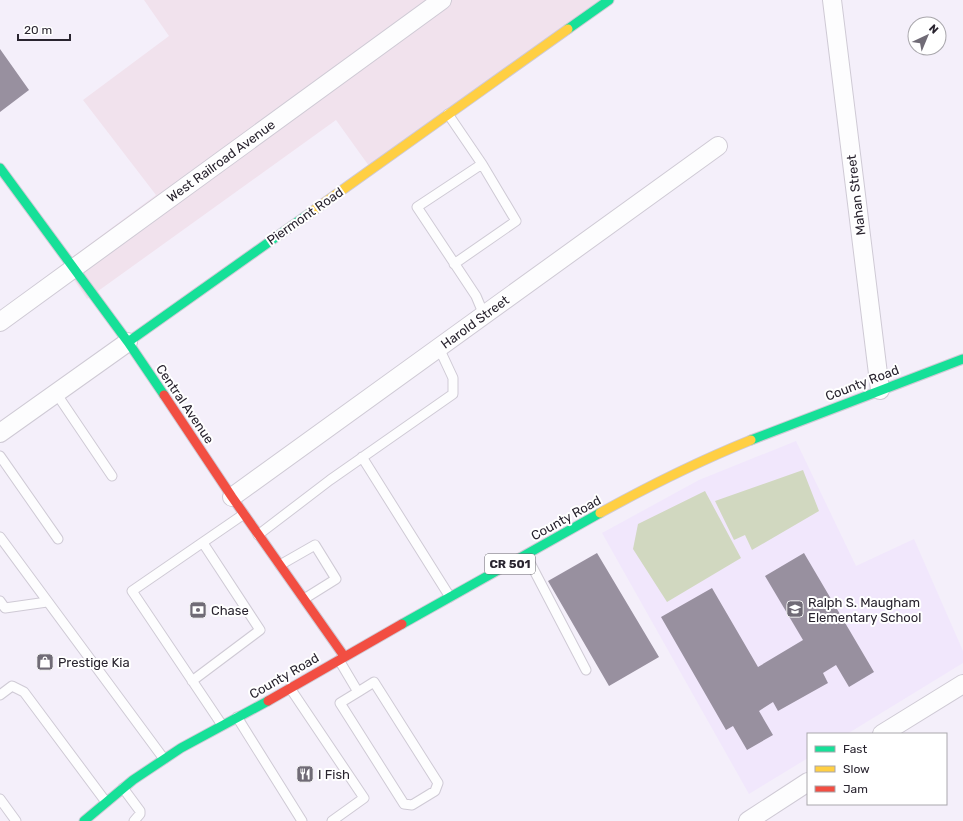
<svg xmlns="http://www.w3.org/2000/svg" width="963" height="821" font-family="Rubik,sans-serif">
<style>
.built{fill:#f1e7fc}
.industrial{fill:#f1e2ed}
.green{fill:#d1d8c0}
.building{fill:#98909f}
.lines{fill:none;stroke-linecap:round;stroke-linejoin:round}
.lane-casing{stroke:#cfcad5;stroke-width:11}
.street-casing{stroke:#cfcad5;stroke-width:20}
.fast-casing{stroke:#cfcad5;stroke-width:11}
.slow-casing{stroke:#cfcad5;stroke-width:11}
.jam-casing{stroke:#cfcad5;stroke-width:11}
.lane{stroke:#fdfdfe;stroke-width:9}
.street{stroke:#fdfdfe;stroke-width:18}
.fast{stroke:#16e098;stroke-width:9}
.slow{stroke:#ffcf43;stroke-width:9}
.jam{stroke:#f24e42;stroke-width:9}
.labels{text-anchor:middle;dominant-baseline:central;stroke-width:4;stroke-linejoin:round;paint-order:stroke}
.shield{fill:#fff;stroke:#69666d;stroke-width:1}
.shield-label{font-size:12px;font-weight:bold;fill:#29242f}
.street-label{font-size:13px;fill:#29242f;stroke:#fff}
.poi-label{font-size:13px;fill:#29242f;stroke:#fff;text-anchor:start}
</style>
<rect width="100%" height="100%" fill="#f4effa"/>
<!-- built -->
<path class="built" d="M796,441L856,566L914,539L963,651V663L847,734H808V758L749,794L602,533L699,480Z"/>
<!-- industrial -->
<path class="industrial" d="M144,0H605L369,166L336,120L87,299L63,264L156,195L83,100L169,36Z"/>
<!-- green -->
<path class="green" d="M803,470L819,511L752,550L745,535L734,540L715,501Z
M705,491L741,558L667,602L633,549L638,524Z"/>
<!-- building -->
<path class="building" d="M0,49L29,90L0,112Z
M597,553L659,657L609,686L548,581Z
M804,553L874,672L849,687L836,665L823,673L828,683L778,711L773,702L759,711L773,735L747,750L733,726L726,730L661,617L712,588L758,667L803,640L765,576Z"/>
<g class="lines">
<defs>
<path id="lane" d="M448,114L482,164L417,207L476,296L484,315
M454,264L516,221L482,164
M56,393L112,476
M0,456L58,539
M362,457L450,597
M258,535L330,480L453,394V378L439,348
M0,537L164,759
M526,555L586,670
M280,565L315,545L336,579L304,599
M0,601L5,608L47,602
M339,660L358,692L374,682L438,783L435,791L412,805L404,804L340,703L358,692
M192,681L260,630L203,543
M290,688L364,798L332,821
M0,695L12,686L24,692L106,802
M237,717L302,821
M222,725L132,591L244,514
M123,788L140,811V814L134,821
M0,799L16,821"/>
<path id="street" d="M832,0L880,390
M0,322L442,0
M0,433L128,342
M232,497L718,146
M882,734L963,684
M748,821L808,782"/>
<path id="fast" d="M568,29L609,0
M0,168L128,342L164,395
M128,342L310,213
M751,440L963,359
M402,624L600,513
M84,821L133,780L181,748L268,701"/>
<path id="slow" d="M310,213L568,29
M600,513C649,486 699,461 751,440"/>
<path id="jam" d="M164,395L232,497L344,656
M268,701L402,624"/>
</defs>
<!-- lane casing -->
<use href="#lane" class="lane-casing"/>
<!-- street casing -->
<use href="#street" class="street-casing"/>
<!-- fast casing -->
<use href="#fast" class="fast-casing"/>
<!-- slow casing -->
<use href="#slow" class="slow-casing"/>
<!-- jam casing -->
<use href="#jam" class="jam-casing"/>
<!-- lane -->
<use href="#lane" class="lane"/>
<!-- street -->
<use href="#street" class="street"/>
<!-- fast -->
<use href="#fast" class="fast"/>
<!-- slow -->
<use href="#slow" class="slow"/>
<!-- jam -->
<use href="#jam" class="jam"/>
</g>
<!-- icons -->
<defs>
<symbol id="school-square" viewBox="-11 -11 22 22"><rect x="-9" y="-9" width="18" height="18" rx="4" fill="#706b76" stroke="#fff"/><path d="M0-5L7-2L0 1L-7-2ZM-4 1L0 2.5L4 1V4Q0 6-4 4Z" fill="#fff"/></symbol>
<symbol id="bank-square" viewBox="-11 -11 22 22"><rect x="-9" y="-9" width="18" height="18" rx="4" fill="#706b76" stroke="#fff"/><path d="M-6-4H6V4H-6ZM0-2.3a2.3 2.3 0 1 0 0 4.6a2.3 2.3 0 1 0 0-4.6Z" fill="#fff"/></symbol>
<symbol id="shop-square" viewBox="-11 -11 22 22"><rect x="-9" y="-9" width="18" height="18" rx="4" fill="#706b76" stroke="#fff"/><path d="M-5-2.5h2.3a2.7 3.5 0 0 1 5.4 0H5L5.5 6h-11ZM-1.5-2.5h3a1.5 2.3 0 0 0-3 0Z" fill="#fff"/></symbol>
<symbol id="restaurant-square" viewBox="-11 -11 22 22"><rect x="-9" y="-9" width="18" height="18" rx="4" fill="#706b76" stroke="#fff"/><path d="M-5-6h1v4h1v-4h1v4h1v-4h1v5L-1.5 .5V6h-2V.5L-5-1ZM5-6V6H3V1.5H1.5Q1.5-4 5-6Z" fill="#fff"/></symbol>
</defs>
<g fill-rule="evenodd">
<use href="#school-square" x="785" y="599" width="20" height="20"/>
<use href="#bank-square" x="188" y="600" width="20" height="20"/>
<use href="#shop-square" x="35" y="652" width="20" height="20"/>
<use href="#restaurant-square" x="295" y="764" width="20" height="20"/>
</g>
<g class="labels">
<!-- shield labels -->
<rect class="shield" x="485" y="554" width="50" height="20" rx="3"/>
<g class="shield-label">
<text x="510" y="564">CR 501</text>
</g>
<!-- street labels -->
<g class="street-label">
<text transform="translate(221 161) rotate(-36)">West Railroad Avenue</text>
<text transform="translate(856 195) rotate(-97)">Mahan Street</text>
<text transform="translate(305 216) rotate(-35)">Piermont Road</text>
<text transform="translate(475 322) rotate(-36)">Harold Street</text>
<text transform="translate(862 383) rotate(-21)">County Road</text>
<text transform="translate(185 404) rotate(56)">Central Avenue</text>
<text transform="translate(566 518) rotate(-29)">County Road</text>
<text transform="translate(284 676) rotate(-30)">County Road</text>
</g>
<!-- poi labels -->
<g class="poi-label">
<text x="808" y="602">Ralph S. Maugham<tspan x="808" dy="15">Elementary School</tspan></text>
<text x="211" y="610">Chase</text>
<text x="58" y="662">Prestige Kia</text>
<text x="318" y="774">I Fish</text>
</g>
</g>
<!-- legend -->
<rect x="807" y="733" width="140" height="72" fill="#ffffff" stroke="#a9a7ac"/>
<rect x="815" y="746" width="20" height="6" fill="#16e098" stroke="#a9a7ac"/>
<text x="843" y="753" font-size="12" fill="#29242f">Fast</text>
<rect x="815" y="766" width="20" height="6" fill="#ffcf43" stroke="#a9a7ac"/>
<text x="843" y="773" font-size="12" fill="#29242f">Slow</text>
<rect x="815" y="786" width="20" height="6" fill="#f24e42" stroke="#a9a7ac"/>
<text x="843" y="793" font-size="12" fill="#29242f">Jam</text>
<!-- north arrow -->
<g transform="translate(927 36) rotate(44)"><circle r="19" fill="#ffffff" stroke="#a9a7ac"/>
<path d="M0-3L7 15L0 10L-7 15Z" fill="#706b76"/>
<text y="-6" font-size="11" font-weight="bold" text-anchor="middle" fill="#29242f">N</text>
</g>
<!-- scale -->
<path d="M18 34v6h52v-6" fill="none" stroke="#29242f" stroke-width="2"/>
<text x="24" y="34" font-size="12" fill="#29242f" stroke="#ffffff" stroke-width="3" paint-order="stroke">20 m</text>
</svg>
